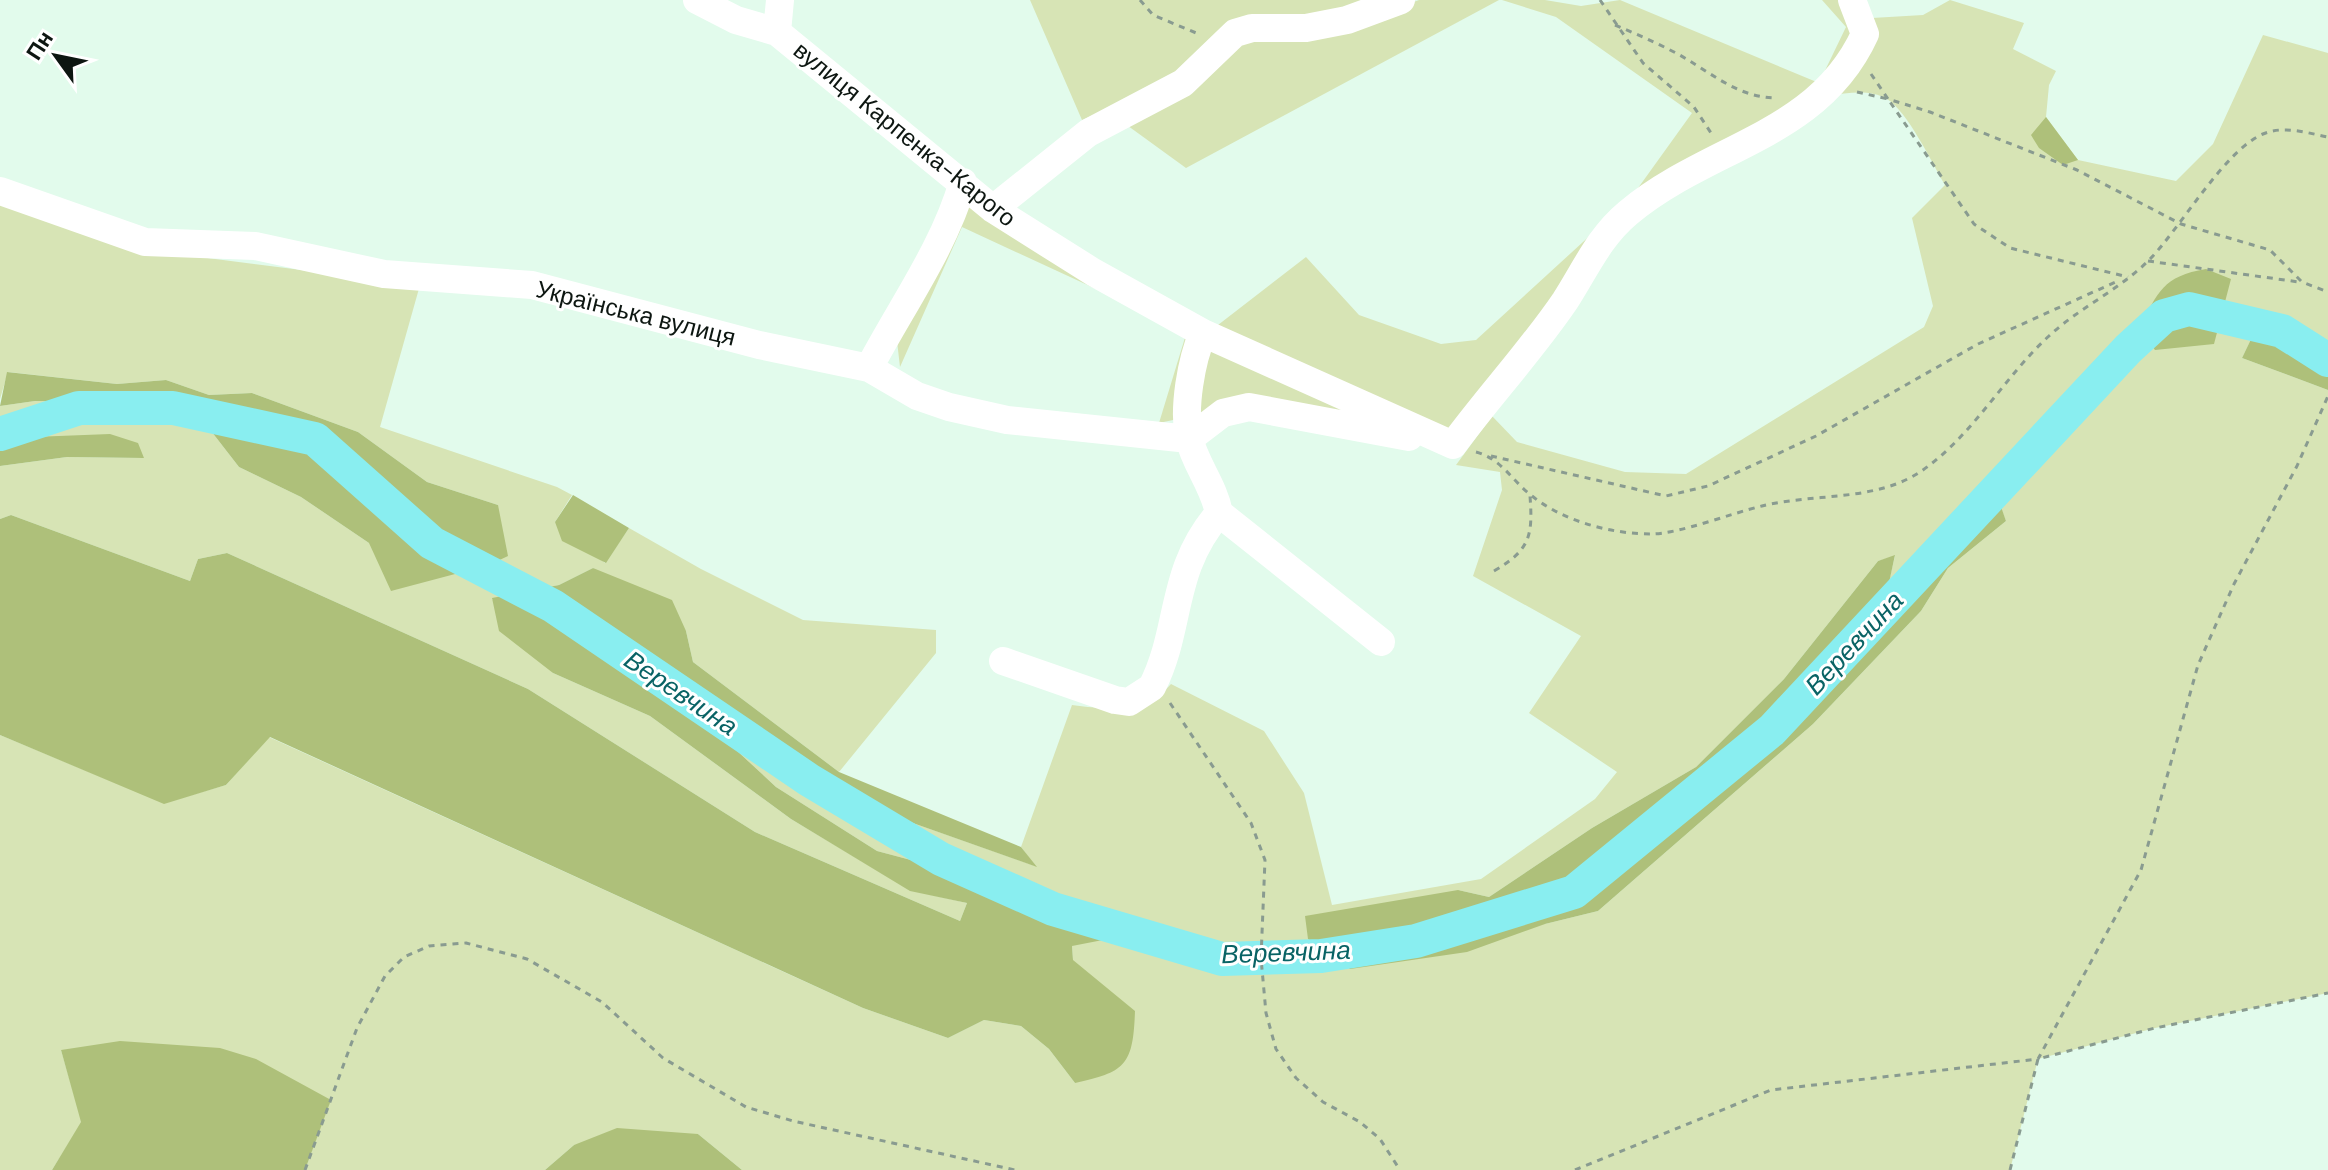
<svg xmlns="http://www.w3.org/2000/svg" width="2328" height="1170" font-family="'DM Sans',sans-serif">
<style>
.green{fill:#d7e4b5;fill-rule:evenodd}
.forest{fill:#aec07a}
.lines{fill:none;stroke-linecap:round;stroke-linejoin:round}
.river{stroke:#89eef0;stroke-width:34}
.path{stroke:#899b90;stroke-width:3;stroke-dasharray:6 6;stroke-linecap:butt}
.minor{stroke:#fff;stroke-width:28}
.labels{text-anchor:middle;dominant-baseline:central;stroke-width:6;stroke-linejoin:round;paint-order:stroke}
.street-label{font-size:24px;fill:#0d1611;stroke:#fff}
.water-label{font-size:26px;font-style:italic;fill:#096365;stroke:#fff}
</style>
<rect width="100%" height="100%" fill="#e2fbec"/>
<!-- green -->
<path class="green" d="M1030,0H1380L1335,17L1241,24L1169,83L1082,120Z
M1419,0H1499L1186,168L1124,123L1237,41L1372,18Z
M1502,0H1545L1581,6L1620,0L1819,83L1846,27L1822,0H1843L1856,28L1823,86L1628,202L1692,113L1556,17Z
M1950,0L2024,23L2013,49L2056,71L2049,85L2046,117L2078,160L2176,181L2213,144L2263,35L2328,53V375L2255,332L2242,358L2328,390V993L2155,1028L2038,1059L2010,1170H742L698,1134L574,1145L545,1170H305L330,1100L61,1050L82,1122L52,1170H0V735L164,803L226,785L269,737L863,1008L948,1038L984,1020L1021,1026L1049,1049L1075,1083L1135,1012L1073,961L1072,946L1092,908L877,851L776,787L705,721L733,719L862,805L1035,866L1021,847L1072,705C1103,710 1148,711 1171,684L1264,731L1304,793L1332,905L1481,879L1595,799L1617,772L1529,713L1581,636L1473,576L1502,490L1500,472L1456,465L1492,416L1517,442L1625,472L1686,474L1924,327L1933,306L1912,218L1945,185C1932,163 1908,112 1887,99C1871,89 1848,93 1830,95L1872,18L1923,15ZM1998,501L2006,521L1948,568L1921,611L1813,724L1598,911L1545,924L1458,890L1489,897L1592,828L1696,767L1784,679L1878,561L1895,556L1886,593Z
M965,193L1187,331L1181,413L1173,420L1159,423L1187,331L962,227L900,367L897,341Z
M0,198L137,249L420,285L380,427L557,487L572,495L555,522L605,563L629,528L701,569L803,620L936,630V653L839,772L693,662L686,631L593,568L559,585L492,599L553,673L650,716L791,819L910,890L967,903L960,921L755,832L528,689L227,553L198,559L190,581L11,515L0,519V466L67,457L144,458L33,437L0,442V406L35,401L130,402L201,418L239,467L301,497L369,543L498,505L427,482L358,432L252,393L209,395L166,380L117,384L8,372L0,399Z
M1595,231L1554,304L1454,437L1218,325L1306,257L1359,315L1441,344L1476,340Z
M1204,338L1425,436L1254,402L1193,431Z"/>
<!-- forest -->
<path class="forest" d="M2046,117L2078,160L2063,165L2039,148L2031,135Z
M2206,269L2231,279L2214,344L2155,350L2139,329C2158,292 2163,276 2206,269Z
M2255,331L2328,375V390L2242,358Z
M7,372L117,384L166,380L209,395L252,393L358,432L427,482L498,505L508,556L489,565L391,591L369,543L301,497L239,467L201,418L130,402L35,401L0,406Z
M110,434L138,443L144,458L67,457L0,466V442L33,437Z
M573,495L629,528L606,563L562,541L555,522Z
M1999,501L2006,521L1948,568L1921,611L1813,724L1598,911L1545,924L1467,952L1350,969L1308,939L1305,916L1458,890L1489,897L1592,828L1696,767L1784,679L1878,561L1895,555L1887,592Z
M11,515L190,581L198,559L227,553L528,689L755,832L960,921L967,903L910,891L791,819L650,716L553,673L499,631L492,598L559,585L593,568L672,600L686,631L693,662L839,772L1021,847L1037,867L862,805L733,719L706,722L776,787L877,851L1092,908L1113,938L1072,946L1073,960L1135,1011C1133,1065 1126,1072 1075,1083L1049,1049L1021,1026L984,1020L948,1038L863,1008L270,737L226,785L164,804L0,735V519Z
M120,1041L220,1048L256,1059L331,1100L305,1170H52L81,1122L61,1050Z
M617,1128L698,1134L742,1170H545L574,1145Z"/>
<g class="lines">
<!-- river -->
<path class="river" d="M0,434L79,408H173L315,439L432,543L553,606L809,780L941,859L1053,909L1222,959L1321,956L1416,941L1574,892L1772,730L2128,349L2164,316L2189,309L2282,331L2328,360"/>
<!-- path -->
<path class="path" d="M1140,0L1153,15L1201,35
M1600,0L1643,63L1694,107L1711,133
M1615,25C1634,33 1653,41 1672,51C1708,69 1735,98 1777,98
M1871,74L1888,99L1930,112L2077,170L2181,224L2270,250L2302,282L2328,292
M1857,92L1888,99L1974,224L2010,248L2128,277
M2148,261L2299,282
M1476,452C1502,459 1512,481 1532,496C1563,521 1611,534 1651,534C1679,534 1732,513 1762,506C1814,493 1874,502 1920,472C1972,437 2004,377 2049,336C2080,307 2121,289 2150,259C2181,227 2225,150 2263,134C2284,125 2307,133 2328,137
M1491,456L1666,496L1708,486L1816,436L1978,344L2120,280
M1494,571C1530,550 1533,536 1530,496
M1170,703L1251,823L1265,860L1261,958L1266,1013L1276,1049L1296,1078L1323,1102L1360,1122L1380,1139L1400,1170
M305,1170L357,1028L385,976L404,957L429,946L466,943L527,959L602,1002L663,1058L746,1107L793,1121L1015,1170
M1575,1170L1771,1090L2038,1059L2141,870L2198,665L2234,584L2297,466L2328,396
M2010,1170L2038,1059L2155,1028L2328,993"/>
<!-- minor -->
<path class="minor" d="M697,0L736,20L777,32L993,209L1093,272L1203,333L1453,445
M777,32L780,0
M0,191L145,242L255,246L384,274L532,285L759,345L869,368L917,396L949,407L1007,420L1189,439
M993,209L1088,133L1183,83L1235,33L1252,28H1306L1347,20L1401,0
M869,368C901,307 944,248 963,182
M1189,439L1223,413L1249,407L1409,437
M1453,445C1489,396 1531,351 1565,301C1585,270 1599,237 1628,213C1709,145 1818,137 1865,34L1852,0
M1219,513L1381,642
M1003,661L1115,700L1129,702L1152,687C1182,628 1169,571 1219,513C1214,486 1195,464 1189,438C1183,408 1191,361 1203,333"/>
</g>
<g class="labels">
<!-- street labels -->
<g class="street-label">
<text transform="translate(905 134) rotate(39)">вулиця Карпенка-Карого</text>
<text transform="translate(636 313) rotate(14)">Українська вулиця</text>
</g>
<!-- water labels -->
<g class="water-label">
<text transform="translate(1854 643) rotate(-47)">Веревчина</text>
<text transform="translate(681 693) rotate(34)">Веревчина</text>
<text transform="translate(1286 952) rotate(-2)">Веревчина</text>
</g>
</g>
<!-- north arrow -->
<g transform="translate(56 56) rotate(303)" stroke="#ffffff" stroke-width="6" paint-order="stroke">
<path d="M0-6L14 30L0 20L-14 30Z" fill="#0d1611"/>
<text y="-12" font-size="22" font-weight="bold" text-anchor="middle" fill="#0d1611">Пн</text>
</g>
</svg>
